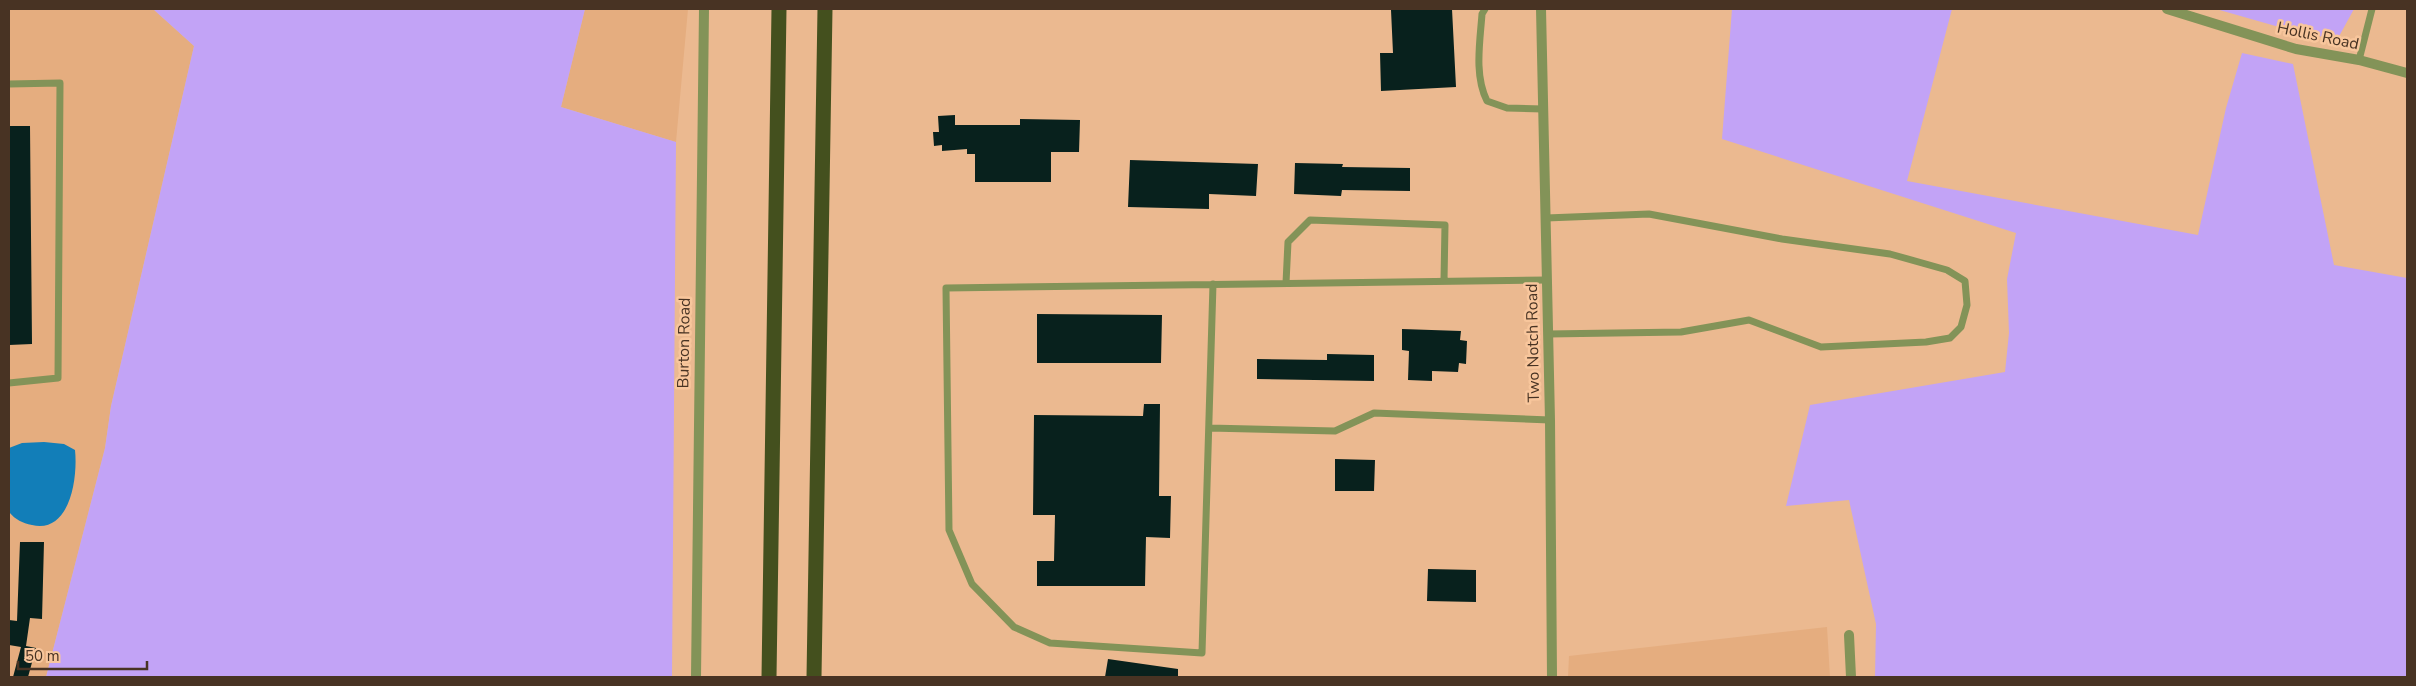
<svg xmlns="http://www.w3.org/2000/svg" width="2416" height="686" font-family="'Nunito Sans',sans-serif">
<style>
.built{fill:#e5ad7f}
.green{fill:#c2a3f6}
.water{fill:#127eb8}
.building{fill:#08211d}
.lines{fill:none;stroke-linecap:round;stroke-linejoin:round}
.service{stroke:#839358;stroke-width:7}
.minor{stroke:#839358;stroke-width:10}
.tertiary{stroke:#839358;stroke-width:10}
.motorway{stroke:#44501e;stroke-width:15}
.labels{text-anchor:middle;dominant-baseline:central;stroke-width:5;stroke-linejoin:round;paint-order:stroke}
.street-label{font-size:16px;fill:#483323;stroke:#f8c69c}
</style>
<rect width="100%" height="100%" fill="#ebb990"/>
<!-- built -->
<path class="built" d="M9,9H153L194,46L111,406L105,448L46,677H9Z
M585,9H688L676,142L561,107Z
M1827,627L1830,677H1568L1569,656Z"/>
<!-- green -->
<path class="green" d="M153,9H585L561,107L676,142L672,677H46L105,448L111,406L194,46Z
M1732,9H1952L1907,181L2198,235L2226,108L2242,53L2293,64L2334,265L2407,278V677H1875L1876,624L1849,500L1786,506L1810,405L2005,372L2009,333L2007,279L2016,233L1722,139Z
M2216,9H2354L2337,40L2279,27Z"/>
<!-- water -->
<path class="water" d="M44,442L64,444L75,450C78,478 70,534 32,525C22,523 16,520 9,512V448L22,443Z"/>
<!-- building -->
<path class="building" d="M1452,9L1456,87L1381,91L1380,53H1393L1391,10Z
M955,115V125H1020V119L1080,120L1079,152H1051V182H975V154H967V149L942,151V145L934,146L933,132H939L938,116Z
M9,126H30L32,344L9,345Z
M1130,160L1258,164L1256,196L1209,194V209L1128,207Z
M1295,163L1343,164L1342,167L1410,168V191L1342,190L1341,196L1294,194Z
M1037,314L1162,315L1161,363H1037Z
M1402,329L1461,331L1460,340L1467,341L1466,364L1459,363L1458,372L1432,371V381L1408,380L1409,351L1402,350Z
M1327,354L1374,355V381L1257,379V359L1327,360Z
M1144,404H1160L1159,496H1171L1170,538L1146,537L1145,586H1037V561H1054L1055,515H1033L1034,415L1143,416Z
M1335,459L1375,460L1374,491H1335Z
M20,542H44L42,619L30,618L26,646L36,648L28,677H13L21,647L9,645V620L17,621Z
M1428,569L1476,570V602L1427,601Z
M1108,659L1178,669V677H1105Z"/>
<g class="lines">
<!-- service -->
<path class="service" d="M1485,9L1482,14C1480,42 1474,75 1487,101L1507,108L1543,109
M2359,60L2372,9
M9,84L60,83L58,378L9,383
M1546,218L1649,214L1782,239L1890,254L1947,270L1965,281L1967,305L1961,327L1950,338L1926,342L1821,347L1749,320L1681,332L1548,334
M1286,283L1288,242L1310,220L1445,225L1444,281
M1213,284L1202,653L1050,643L1014,627L972,584L949,530L946,288L1547,280
M1209,428L1335,431L1374,413L1550,420"/>
<!-- minor -->
<path class="minor" d="M2167,9L2296,49L2359,60L2407,73
M1849,635L1851,677
M696,677L704,9"/>
<!-- tertiary -->
<path class="tertiary" d="M1541,9L1550,420L1552,677"/>
<!-- motorway -->
<path class="motorway" d="M769,677L779,9
M814,677L825,9"/>
</g>
<g class="labels">
<!-- street labels -->
<g class="street-label">
<text transform="translate(2318 36) rotate(12)">Hollis Road</text>
<text transform="translate(684 343) rotate(-89)">Burton Road</text>
<text transform="translate(1533 343) rotate(-91)">Two Notch Road</text>
</g>
</g>
<!-- border -->
<rect width="2416" height="686" fill="none" stroke="#483323" stroke-width="20"/>
<!-- scale -->
<path d="M18 661v8h129v-8" fill="none" stroke="#483323" stroke-width="2.5"/>
<text x="25" y="661" font-size="15" fill="#483323" stroke="#f8c69c" stroke-width="4" paint-order="stroke">50 m</text>
</svg>
